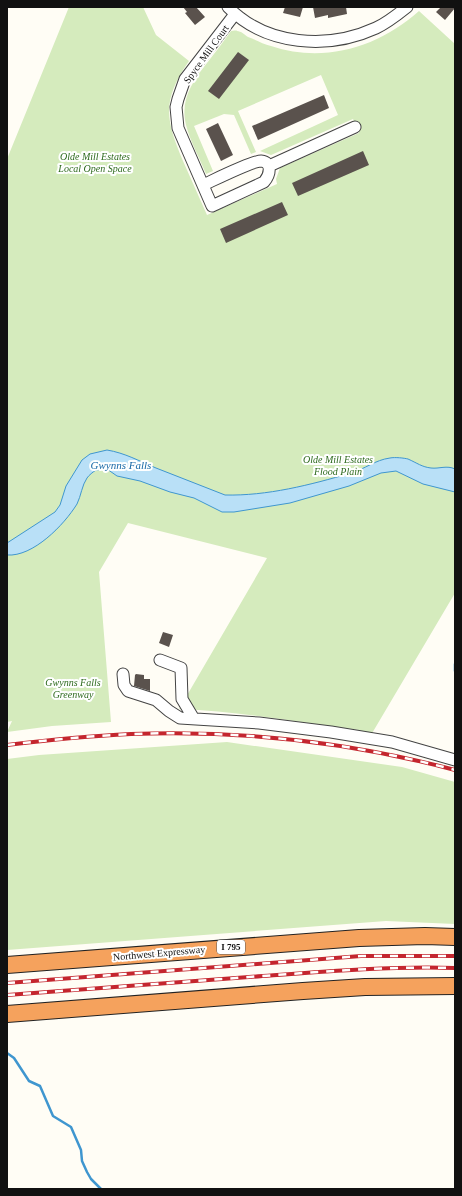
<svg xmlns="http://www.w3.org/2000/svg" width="462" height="1196" font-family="Georgia,serif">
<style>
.green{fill:#d5ebbd}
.water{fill:#b9e0f7;stroke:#3f96cf}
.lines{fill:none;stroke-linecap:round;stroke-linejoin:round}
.stream{stroke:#3f96cf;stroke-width:2.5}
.building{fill:#5a524d}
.minor-casing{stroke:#444;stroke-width:13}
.highway-casing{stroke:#222;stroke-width:18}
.minor{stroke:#fff;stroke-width:11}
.highway{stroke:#f5a25d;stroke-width:16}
.rail-casing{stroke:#c4262e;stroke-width:4}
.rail{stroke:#fff;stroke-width:2.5;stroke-dasharray:8;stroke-linecap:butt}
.labels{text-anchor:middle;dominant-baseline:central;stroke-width:4;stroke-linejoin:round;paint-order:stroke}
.shield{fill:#fff;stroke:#585858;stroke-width:1}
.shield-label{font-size:9px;font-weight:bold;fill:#111}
.street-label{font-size:10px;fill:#111;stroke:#fff}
.park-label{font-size:10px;font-style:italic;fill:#2f6b1f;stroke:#fff}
.water-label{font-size:11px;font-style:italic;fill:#1768a6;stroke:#fff}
</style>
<rect width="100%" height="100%" fill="#fffdf5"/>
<!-- green -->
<path class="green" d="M69,7H143L156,35L189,61C162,100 165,119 183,161C191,179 199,197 207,215L277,184L276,179L280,168L359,133L353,119L271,155L260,151L338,115L321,75L238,111L256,152L251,154L234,115L224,114L194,126L213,171L206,174C200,159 190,141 186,125C180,100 192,82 207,63C215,53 223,42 231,31C232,31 237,30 237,31C241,31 245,35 248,37C256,40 263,44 271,46C324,64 379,47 419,11L455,44V593L371,735L358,733L359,730C299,723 240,711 179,709L267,558L128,523L99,572L111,722L52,726L7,732L12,721L7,722V159Z
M227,742L402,767L455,782V924L386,921L7,950V759L39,755Z"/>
<!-- water -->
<path class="water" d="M107,450C125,453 139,461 156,468C179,477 202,486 225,495C267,496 310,485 351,473C365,469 375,460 390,458C395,457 404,458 408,459C417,463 422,467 431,468C439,469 447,465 455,469V492L423,484L396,471L381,473L349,486L290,503L234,512H222L194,498L170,492L140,481L117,476L107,469L96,470C93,472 89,475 87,478C82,485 81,496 77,504C64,525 33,557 7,555V543L55,512L60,505L66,486L82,460L90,454Z"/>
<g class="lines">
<!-- stream -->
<path class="stream" d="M455,664V671
M7,1053L14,1058L29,1081L40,1086L53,1116L71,1127L81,1150L82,1161L87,1172L91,1179L101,1189"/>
</g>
<!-- building -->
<path class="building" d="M183,7H196L205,17L195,25L185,13L187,12Z
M285,7H303L300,17L283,13Z
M313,7H346L347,14L328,18V15L315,18Z
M441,7H455V8L445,20L436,12Z
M238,52L249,60L219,99L208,91Z
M324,95L329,108L258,140L252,126Z
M218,123L233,155L221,161L206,129Z
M363,151L369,165L298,196L292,183Z
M282,202L288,215L226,243L220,229Z
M163,632L173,635L169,647L159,643Z
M136,674L144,675V679H150V691L134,686L135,675Z"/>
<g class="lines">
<defs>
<path id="minor" d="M228,7C266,46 328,50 376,28C387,23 397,15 407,7
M269,166L355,127
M203,185C214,180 252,161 261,161C273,162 270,175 264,182L212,206L178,128L176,107L178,99L185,79L235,14
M160,660L181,668L182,699L194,719
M123,674L124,685L128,691L156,700L169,711L180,718L259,723L331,732L392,742L455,760"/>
<path id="highway" d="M7,965L359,938L425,936L455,937
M7,1014L303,991L365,987L455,986"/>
</defs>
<!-- minor casing -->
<use href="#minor" class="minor-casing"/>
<!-- highway casing -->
<use href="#highway" class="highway-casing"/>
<!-- minor -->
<use href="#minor" class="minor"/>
<!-- highway -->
<use href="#highway" class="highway"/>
<defs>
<path id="rail" d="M7,745C48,740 89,736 131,734C239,730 350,742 455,770
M7,983L361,956H455
M7,995C88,989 168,983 249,977C318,972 386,966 455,968"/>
</defs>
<!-- rail casing -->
<use href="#rail" class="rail-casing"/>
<!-- rail -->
<use href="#rail" class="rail"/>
</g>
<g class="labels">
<!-- shield labels -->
<rect class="shield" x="217" y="940" width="28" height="14" rx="3"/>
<g class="shield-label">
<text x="231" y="947">I 795</text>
</g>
<!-- street labels -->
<g class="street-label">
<text transform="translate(206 54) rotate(-54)">Spyce Mill Court</text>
<text transform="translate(159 953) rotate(-5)">Northwest Expressway</text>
</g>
<!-- park labels -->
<g class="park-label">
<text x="95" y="156">Olde Mill Estates<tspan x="95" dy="12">Local Open Space</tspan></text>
<text x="338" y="459">Olde Mill Estates<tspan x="338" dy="12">Flood Plain</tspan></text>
<text x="73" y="682">Gwynns Falls<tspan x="73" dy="12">Greenway</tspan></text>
</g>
<!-- water labels -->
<g class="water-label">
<text x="121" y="465">Gwynns Falls</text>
</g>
</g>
<!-- border -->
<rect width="462" height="1196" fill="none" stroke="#111111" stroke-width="16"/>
</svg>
